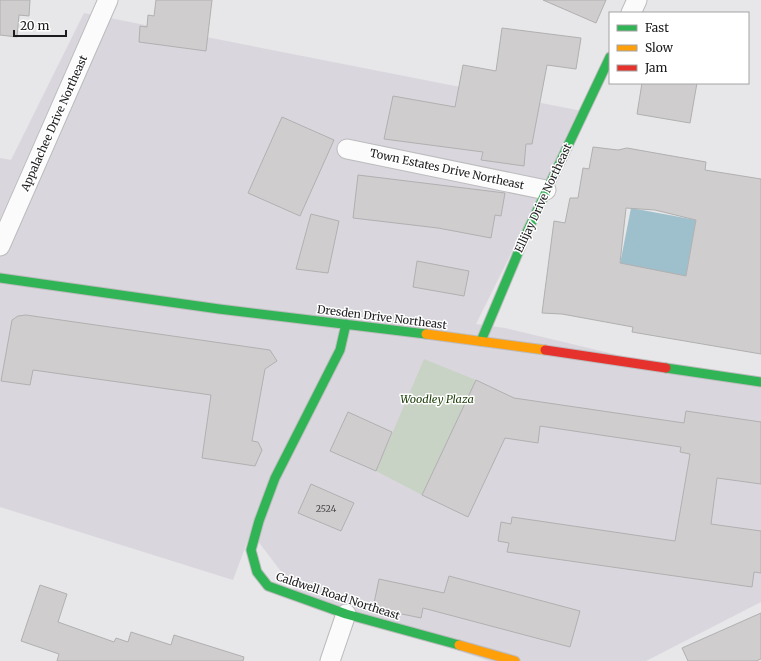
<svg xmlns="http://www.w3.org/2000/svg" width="761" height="661" font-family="Merriweather,serif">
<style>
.built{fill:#dad6dd}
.green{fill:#c9d3c5}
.water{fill:#9ec0cd}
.building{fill:#cfcdce;stroke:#b1b0b0;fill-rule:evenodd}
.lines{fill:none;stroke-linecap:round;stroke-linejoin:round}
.street-casing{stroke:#bcbbbd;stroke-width:21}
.fast-casing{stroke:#bcbbbd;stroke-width:11}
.slow-casing{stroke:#bcbbbd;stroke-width:11}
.jam-casing{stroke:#bcbbbd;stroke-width:11}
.street{stroke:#fbfbfc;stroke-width:19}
.fast{stroke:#30b455;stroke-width:9}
.slow{stroke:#ff9f0a;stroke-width:9}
.jam{stroke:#e5322d;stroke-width:9}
.labels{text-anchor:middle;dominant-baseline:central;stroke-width:3;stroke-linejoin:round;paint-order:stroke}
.number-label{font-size:9px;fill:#4a494b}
.street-label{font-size:11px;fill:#1c1b1d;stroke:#fff}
.park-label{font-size:11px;font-style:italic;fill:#1b3c06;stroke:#fff}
</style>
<rect width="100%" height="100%" fill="#e7e6e8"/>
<!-- built -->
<path class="built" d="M84,13L582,111L476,324L505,328L668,367L761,381V602L646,661H489L302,599L251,532L233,580L0,507V158L11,160Z"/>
<!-- green -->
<path class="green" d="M424,359L476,380L422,495L376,471Z"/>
<!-- water -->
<path class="water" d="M631,208L696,220L686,276L620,264Z"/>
<!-- building -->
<path class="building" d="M0,0H30L29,16L19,15L17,37L0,35Z
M156,0H212L206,51L139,42L140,26L147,27L148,15L154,16Z
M543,0H606L596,23Z
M502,28L581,38L576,69L547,65L532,144H526L524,166L481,160L483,152L384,139L393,96L455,107L463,65L496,71Z
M642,83H697L690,123L637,114Z
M282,117L334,140L300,216L248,193Z
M593,147L618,150L627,148L706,162L705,170L761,179V354L632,332L633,327L562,314L542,313L554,221L565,223L570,198H578L583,168L589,169ZM626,208L655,210L696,220L686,276L620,263Z
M358,175L505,193L501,216L495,215L491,238L438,228L353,218Z
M311,214L339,221L328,273L296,269Z
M417,261L469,271L464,296L413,287Z
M26,315L270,350L277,361L265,369L252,441L258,442L262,450L255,466L202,458L211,395L33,370L30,385L1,381L12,320L18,316Z
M476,380L514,398L684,423L686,411L761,422V484L717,478L711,524L761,531V573L754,572L752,587L507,552L509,543L498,541L501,522L511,524L512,517L675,541L690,454L680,452L681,447L540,426L538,443L505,438L468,517L422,495Z
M348,412L392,432L376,471L330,451Z
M311,484L354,503L341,531L298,513Z
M449,576L580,611L570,647L423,608L421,618L373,608L379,579L444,593Z
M40,585L67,594L58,622L114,642L116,638L128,642L131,632L171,645L174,635L244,657L243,661H57L59,654L21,641Z
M761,613V659L756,661H688L682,648Z"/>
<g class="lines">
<defs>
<path id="street" d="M631,13L637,0
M347,149L546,190
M0,246L108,0
M330,661L346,614"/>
<path id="fast" d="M0,278L219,309L426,334
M346,324L340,350L275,478L259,521L251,550L257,572L268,586L346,614L459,645
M481,341L526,234L610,57
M666,368L761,382"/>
<path id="slow" d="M426,334L545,350
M459,645L515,661"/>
<path id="jam" d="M545,350L666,368"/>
</defs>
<!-- street casing -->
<use href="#street" class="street-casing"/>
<!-- fast casing -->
<use href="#fast" class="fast-casing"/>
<!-- slow casing -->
<use href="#slow" class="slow-casing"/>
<!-- jam casing -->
<use href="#jam" class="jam-casing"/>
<!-- street -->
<use href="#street" class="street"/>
<!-- fast -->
<use href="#fast" class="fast"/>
<!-- slow -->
<use href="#slow" class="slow"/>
<!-- jam -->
<use href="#jam" class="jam"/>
</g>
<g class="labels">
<!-- number labels -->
<g class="number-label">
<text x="326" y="508">2524</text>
</g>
<!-- street labels -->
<g class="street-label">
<text transform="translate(54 123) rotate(-66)">Appalachee Drive Northeast</text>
<text transform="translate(447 169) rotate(12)">Town Estates Drive Northeast</text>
<text transform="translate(543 198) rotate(-65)">Ellijay Drive Northeast</text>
<text transform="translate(382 317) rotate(7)">Dresden Drive Northeast</text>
<text transform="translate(338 596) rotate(18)">Caldwell Road Northeast</text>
</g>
<!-- park labels -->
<g class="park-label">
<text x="437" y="399">Woodley Plaza</text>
</g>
</g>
<!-- legend -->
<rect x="609" y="12" width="140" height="72" fill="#ffffff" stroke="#a4a4a5"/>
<rect x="617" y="25" width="20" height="6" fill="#30b455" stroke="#a4a4a5"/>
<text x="645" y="32" font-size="12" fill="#1c1b1d">Fast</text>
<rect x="617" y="45" width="20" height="6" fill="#ff9f0a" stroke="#a4a4a5"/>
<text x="645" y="52" font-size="12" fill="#1c1b1d">Slow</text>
<rect x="617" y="65" width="20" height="6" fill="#e5322d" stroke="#a4a4a5"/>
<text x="645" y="72" font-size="12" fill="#1c1b1d">Jam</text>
<!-- scale -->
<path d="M14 30v6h52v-6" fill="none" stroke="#1c1b1d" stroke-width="2"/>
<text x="20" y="30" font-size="12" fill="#1c1b1d" stroke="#ffffff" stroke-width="3" paint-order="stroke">20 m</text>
</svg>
